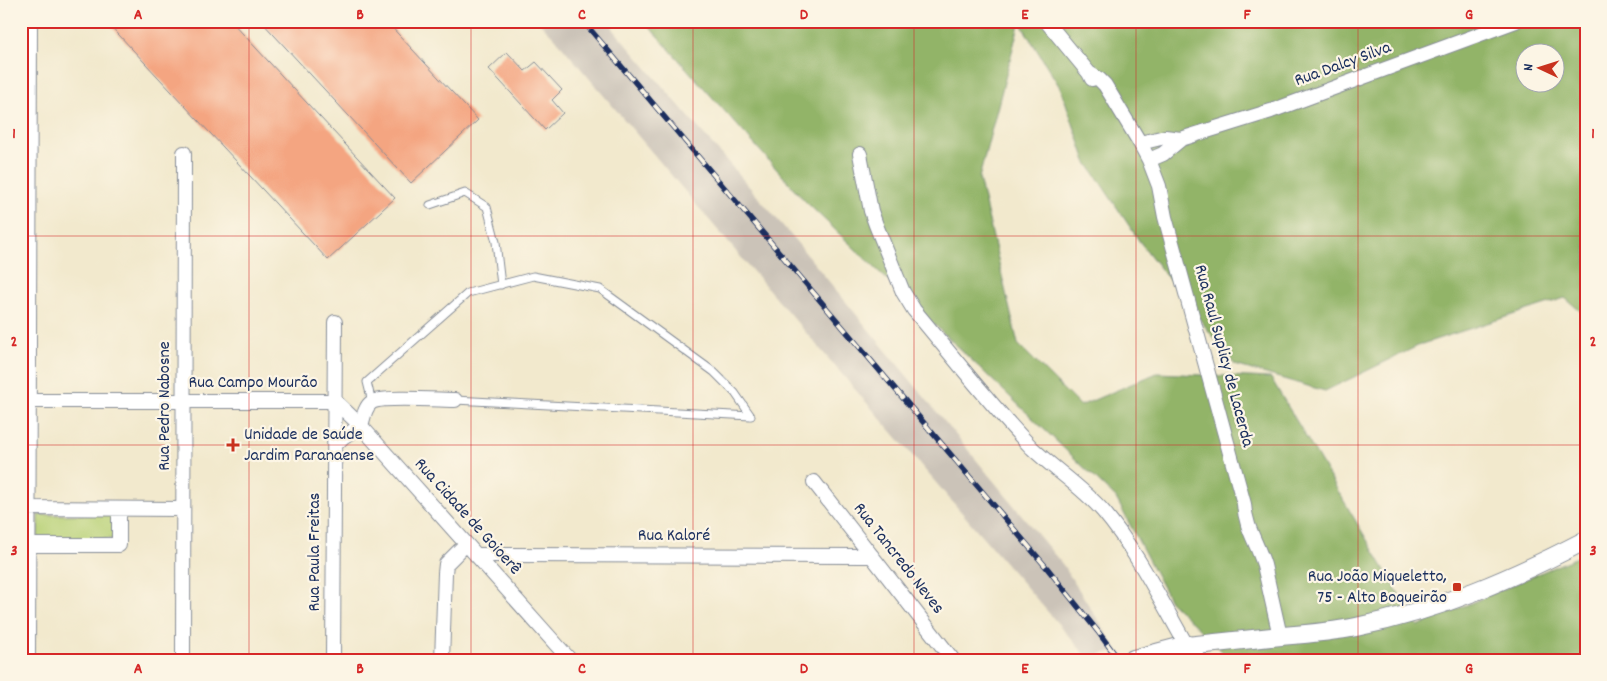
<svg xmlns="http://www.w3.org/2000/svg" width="1607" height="681" font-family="Dekko,sans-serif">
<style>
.industrial{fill:#cbc3b8}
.green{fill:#b9d278;stroke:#6a806b}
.forest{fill:#92b468;stroke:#567263;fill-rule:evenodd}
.building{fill:#f4a581}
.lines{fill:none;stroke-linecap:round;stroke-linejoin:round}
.service-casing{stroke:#868c96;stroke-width:9}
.minor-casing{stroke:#868c96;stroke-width:16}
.tertiary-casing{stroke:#868c96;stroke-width:20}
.secondary-casing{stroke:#868c96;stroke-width:22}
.service{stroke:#fff;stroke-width:7}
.minor{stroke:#fff;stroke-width:14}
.tertiary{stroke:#fff;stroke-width:18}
.secondary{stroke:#fff;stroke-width:20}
.rail-casing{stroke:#1b2f5e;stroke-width:5.5}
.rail{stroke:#fcf5e5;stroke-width:4;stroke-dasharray:11;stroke-linecap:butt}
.grid{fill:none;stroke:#d62828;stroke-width:1;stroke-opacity:0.55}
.poi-dot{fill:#c8321e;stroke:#fcf5e5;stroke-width:2}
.labels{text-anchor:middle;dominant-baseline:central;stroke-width:4.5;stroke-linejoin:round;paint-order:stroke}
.street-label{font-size:18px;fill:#1b2f5e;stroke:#fcf5e5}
.poi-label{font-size:18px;fill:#1b2f5e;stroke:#fcf5e5;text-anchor:start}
.neatline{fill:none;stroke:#d62828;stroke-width:2}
.grid-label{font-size:16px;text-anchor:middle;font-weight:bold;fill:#d62828}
</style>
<rect width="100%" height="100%" fill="#fcf5e5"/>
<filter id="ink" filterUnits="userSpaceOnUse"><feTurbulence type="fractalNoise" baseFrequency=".02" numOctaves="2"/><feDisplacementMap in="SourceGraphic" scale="10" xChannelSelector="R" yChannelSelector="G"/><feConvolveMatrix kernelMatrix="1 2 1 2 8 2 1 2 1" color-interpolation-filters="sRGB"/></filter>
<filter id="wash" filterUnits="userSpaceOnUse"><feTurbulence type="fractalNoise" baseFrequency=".0096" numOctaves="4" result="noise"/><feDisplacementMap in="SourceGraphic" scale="20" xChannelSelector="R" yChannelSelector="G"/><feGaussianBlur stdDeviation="1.12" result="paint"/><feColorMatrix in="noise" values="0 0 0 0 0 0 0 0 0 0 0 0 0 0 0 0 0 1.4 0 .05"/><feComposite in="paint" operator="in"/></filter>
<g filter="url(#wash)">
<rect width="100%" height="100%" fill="#f2e9cd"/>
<!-- industrial -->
<path class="industrial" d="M538,21H610L614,30L789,233L1063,565L1118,651L1086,656L750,268L555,38Z"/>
<!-- green -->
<path class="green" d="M116,514V539H38V515Z"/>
<!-- forest -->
<path class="forest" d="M644,21H1016L1019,25L979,178L1018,344L1080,406L1157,373L1271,378L1418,626L1586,553V660H1231L1170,601L1116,498L806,202Z
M1019,21H1586V316L1565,298L1422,344L1325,391L1235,365L1140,242L1086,161L1061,89ZM1524,52H1554V82H1524Z"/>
<g id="blocks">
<!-- building -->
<path class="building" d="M106,21H231L395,198L328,260Z
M261,21H386L478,120L411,183Z
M507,52L525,71L536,62L562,90L552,100L563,113L545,130L489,69Z"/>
</g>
</g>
<g filter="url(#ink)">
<use href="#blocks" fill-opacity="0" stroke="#868c96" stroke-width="1"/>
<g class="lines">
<defs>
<path id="service" d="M430,205L465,193L487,207L496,242L501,285
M455,400L751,416
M372,402L367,382L468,293L533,276L600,289L714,372L735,393L751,416"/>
<path id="minor" d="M1046,21L1089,73L1092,79
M1089,73L1099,79L1105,85L1140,143L1149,160L1159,186L1165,217L1244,504C1246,530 1257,542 1264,565L1280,636
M1140,143L1165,137L1181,139L1271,111L1516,21
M860,154L871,211L876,225L903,292L914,310C953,356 990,405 1032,448C1055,470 1082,487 1103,511C1137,551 1161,601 1187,646
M1149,160L1163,154L1181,139
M21,401H335
M335,401L361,426L570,660
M335,445L343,437L361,426C363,419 365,406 372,402C383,396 440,400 455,400
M814,482L953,660
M21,508L183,509
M21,545H119V509
M476,555L872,556
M28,660L30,21
M183,660L184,153
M333,660L335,322
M442,660L445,573L446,564L466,544"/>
<path id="tertiary" d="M1187,646C1218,643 1250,639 1281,636C1306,634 1332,632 1356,627C1437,611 1513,578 1586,540"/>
<path id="secondary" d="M1134,660L1187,646L1196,660"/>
</defs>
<!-- service casing -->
<use href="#service" class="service-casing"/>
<!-- minor casing -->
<use href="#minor" class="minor-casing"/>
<!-- tertiary casing -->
<use href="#tertiary" class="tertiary-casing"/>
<!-- secondary casing -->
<use href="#secondary" class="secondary-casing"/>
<!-- service -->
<use href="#service" class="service"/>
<!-- minor -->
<use href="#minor" class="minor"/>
<!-- tertiary -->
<use href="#tertiary" class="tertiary"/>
<!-- secondary -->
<use href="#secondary" class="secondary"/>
<defs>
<path id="rail" d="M583,21L1047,568L1099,633L1119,660"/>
</defs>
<!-- rail casing -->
<use href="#rail" class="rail-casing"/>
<!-- rail -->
<use href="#rail" class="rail"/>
</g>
</g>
<!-- grid -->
<path class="grid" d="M249,21V660M471,21V660M693,21V660M914,21V660M1136,21V660M1358,21V660M21,236H1586M21,445H1586"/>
<!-- markers -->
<g class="poi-dot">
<path d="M230.5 437.5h5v5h5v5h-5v5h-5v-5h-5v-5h5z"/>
<rect x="1452" y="582" width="10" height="10" rx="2.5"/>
</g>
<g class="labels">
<!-- street labels -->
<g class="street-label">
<text transform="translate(1343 65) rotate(-20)">Rua Dalcy Silva</text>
<text transform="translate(1223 356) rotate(75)">Rua Raul Suplicy de Lacerda</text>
<text x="253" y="383">Rua Campo Mourão</text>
<text transform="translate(165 406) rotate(-90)">Rua Pedro Nabosne</text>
<text transform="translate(467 517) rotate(48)">Rua Cidade de Goioerê</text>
<text x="674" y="536">Rua Kaloré</text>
<text transform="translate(315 552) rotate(-90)">Rua Paula Freitas</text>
<text transform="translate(898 559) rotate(52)">Rua Tancredo Neves</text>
</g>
<!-- poi labels -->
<g class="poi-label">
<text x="244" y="435">Unidade de Saúde<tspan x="244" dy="21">Jardim Paranaense</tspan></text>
<text x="1447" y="577" text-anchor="end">Rua João Miqueletto,<tspan x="1447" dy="21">75 - Alto Boqueirão</tspan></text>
</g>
</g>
<!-- margin -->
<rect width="1607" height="681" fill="none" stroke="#fcf5e5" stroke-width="55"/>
<!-- north arrow -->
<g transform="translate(1540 68) rotate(274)"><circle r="24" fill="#fcf5e5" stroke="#a2a6af"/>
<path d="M0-4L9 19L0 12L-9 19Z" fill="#c8321e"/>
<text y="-8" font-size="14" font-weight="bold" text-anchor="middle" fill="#1b2f5e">N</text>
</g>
<rect x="28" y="28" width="1552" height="626" class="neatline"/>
<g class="grid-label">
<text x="138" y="19">A</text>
<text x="360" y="19">B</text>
<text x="582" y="19">C</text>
<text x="804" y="19">D</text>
<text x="1025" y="19">E</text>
<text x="1247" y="19">F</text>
<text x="1469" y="19">G</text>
<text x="14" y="138">1</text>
<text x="1593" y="138">1</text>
<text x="14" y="346">2</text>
<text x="1593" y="346">2</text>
<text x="14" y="555">3</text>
<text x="1593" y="555">3</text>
<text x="138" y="673">A</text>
<text x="360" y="673">B</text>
<text x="582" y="673">C</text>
<text x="804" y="673">D</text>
<text x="1025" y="673">E</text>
<text x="1247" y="673">F</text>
<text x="1469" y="673">G</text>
</g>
</svg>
